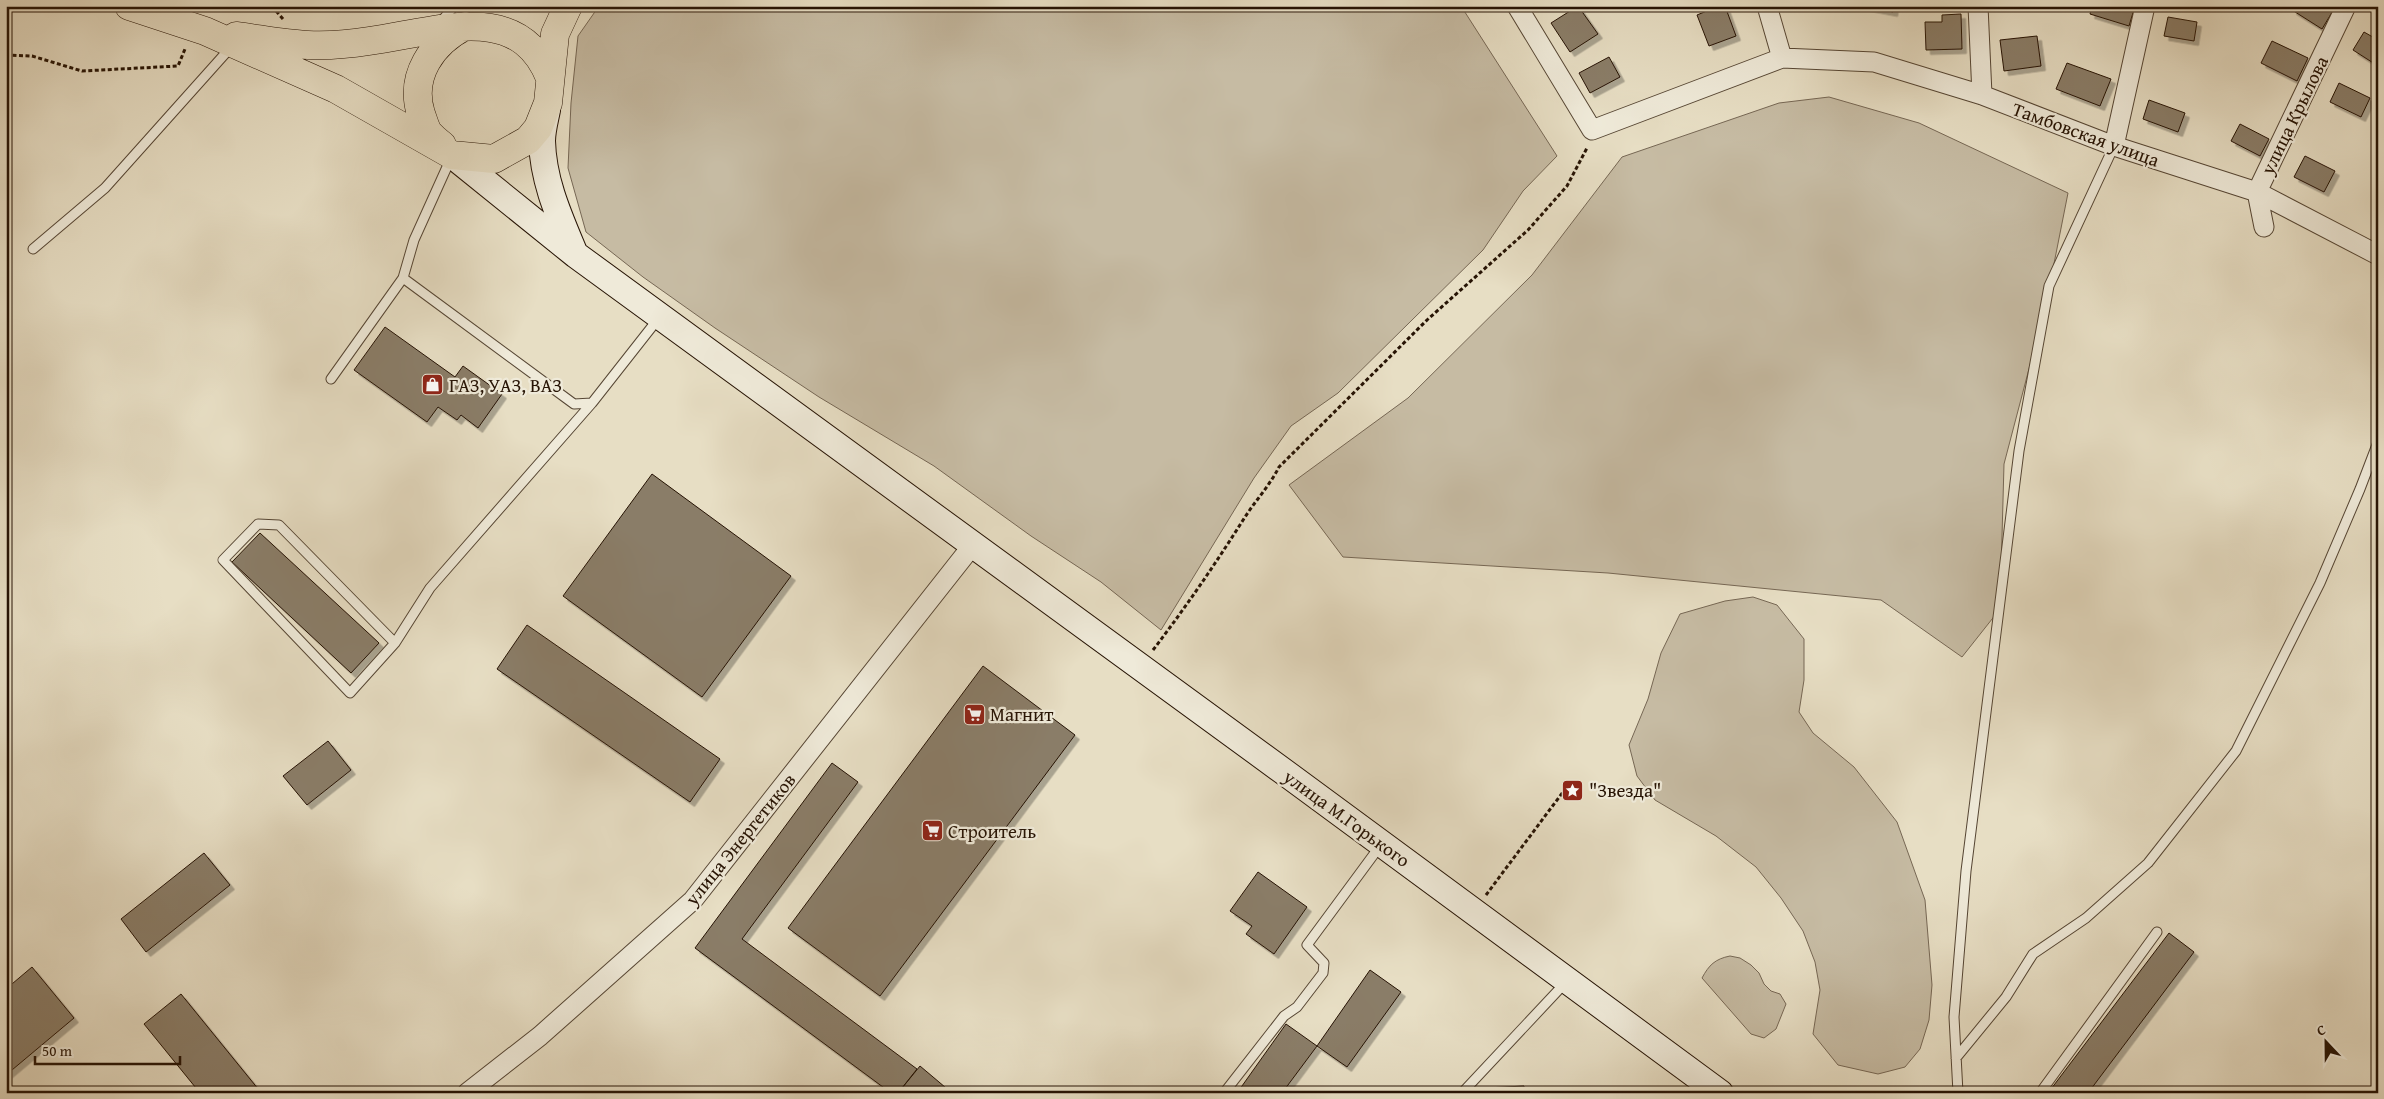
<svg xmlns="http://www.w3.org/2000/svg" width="2384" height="1099" font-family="'Gentium Book Plus',serif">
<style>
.green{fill:#c6bba3;stroke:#766754}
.building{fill:#8a7d68;stroke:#261304;filter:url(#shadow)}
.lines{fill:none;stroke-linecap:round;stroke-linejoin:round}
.lane-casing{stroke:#564634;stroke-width:11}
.street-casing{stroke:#564634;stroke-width:21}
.secondary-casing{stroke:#261304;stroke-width:28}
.primary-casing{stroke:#261304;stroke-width:29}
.path{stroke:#261304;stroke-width:3;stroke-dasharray:4 2.5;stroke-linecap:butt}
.lane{stroke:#efead9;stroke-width:9}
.street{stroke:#efead9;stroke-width:19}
.secondary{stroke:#efead9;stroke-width:26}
.primary{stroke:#e7dec4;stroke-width:28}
.labels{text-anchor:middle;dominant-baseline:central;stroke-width:4.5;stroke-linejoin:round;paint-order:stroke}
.street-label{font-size:19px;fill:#261304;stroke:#efead9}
.poi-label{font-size:19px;fill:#261304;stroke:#efead9;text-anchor:start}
</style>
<defs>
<filter id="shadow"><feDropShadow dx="4.5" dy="4.5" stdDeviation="0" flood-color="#0004"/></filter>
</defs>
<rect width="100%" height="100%" fill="#e7dec4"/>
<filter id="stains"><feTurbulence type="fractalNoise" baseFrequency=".004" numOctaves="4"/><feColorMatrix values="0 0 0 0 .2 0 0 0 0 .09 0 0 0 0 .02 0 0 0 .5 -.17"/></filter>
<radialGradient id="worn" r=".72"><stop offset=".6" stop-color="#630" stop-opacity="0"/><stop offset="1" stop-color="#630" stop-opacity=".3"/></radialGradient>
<!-- green -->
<path class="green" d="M599,6H1461L1557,156L1523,191L1483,250L1338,393L1291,426L1254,478L1161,630L1101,582L1031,536L934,466L819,397L715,328L643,277L586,232L568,168L571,103L578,36Z
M1829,97L1919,123L2068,193L2046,304L2004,464L2000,609L1962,657L1881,600L1608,573L1343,557L1289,485L1408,398L1532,275L1622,157L1779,103Z
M1753,597L1777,605L1804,639V680L1799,712L1813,733L1854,767L1897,822L1925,900L1932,985L1929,1020L1920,1049L1905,1067L1878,1074L1838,1065L1813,1034L1820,990L1815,962L1803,931L1781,898L1756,867L1716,836L1655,800L1637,776L1629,745L1648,699L1661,653L1680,614L1725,601Z
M1730,956L1740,958L1751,965L1759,973L1764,984L1771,991L1780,994L1786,1004L1776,1029L1764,1038L1751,1034L1702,978C1709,965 1715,959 1730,956Z"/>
<!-- building -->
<path class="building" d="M1578,6L1598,34L1570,52L1551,23Z
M1719,6H1725L1736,36L1709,46L1697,15Z
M1862,6H1894L1893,12Z
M2092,6H2135L2129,26L2090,14Z
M2294,6H2329L2334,9L2322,29L2292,10Z
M1961,14L1962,49L1926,50L1925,22H1942V15Z
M2168,17L2197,22L2194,41L2164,36Z
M2364,32L2378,40V66L2353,50Z
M2037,36L2041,66L2004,71L2000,40Z
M2272,41L2308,58L2297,81L2261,63Z
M1609,57L1620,77L1590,93L1579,73Z
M2067,63L2111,79L2100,106L2056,89Z
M2339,83L2370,98L2361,117L2330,102Z
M2149,100L2185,113L2178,132L2143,119Z
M2240,124L2269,139L2260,156L2231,141Z
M2305,156L2335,171L2324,192L2294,177Z
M385,327L455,377L463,366L502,394L478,428L461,415L457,420L438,407L427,422L354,370Z
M652,474L791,576L702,697L563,596Z
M260,533L379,643L351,673L232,562Z
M527,625L720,759L690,802L497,669Z
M983,666L1075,735L880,996L788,928Z
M328,741L351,770L307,805L283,776Z
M832,763L858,782L742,939L917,1069L898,1093H891L695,948Z
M204,853L230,885L146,952L121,919Z
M1258,872L1307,907L1274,954L1246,934L1252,926L1230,911Z
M2169,933L2194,952L2088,1093H2048Z
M32,967L74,1018L6,1075V989Z
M1370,970L1401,992L1347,1067L1317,1046Z
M181,994L259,1090L256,1093H200L144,1024Z
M1286,1024L1317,1046L1282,1093H1237Z
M920,1066L952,1093H898Z
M1524,1086V1093H1487L1486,1088Z"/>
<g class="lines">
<defs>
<path id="lane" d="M440,23L454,6
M451,158L414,240L403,278L574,404L592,403L658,319
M33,249L105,188L232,46
M331,379L403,278
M395,643L279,525L258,524L223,560L350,693L395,643L430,588L592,403
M1956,1058L2006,997L2033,954L2086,918L2148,863L2236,751L2320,583L2360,489L2378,442
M1224,1093L1284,1016L1297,1007L1323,973L1324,963L1307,945L1380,846
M1462,1093L1566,982
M1958,1093L1954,1017L1966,871L2019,451L2049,286L2114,146
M2040,1093L2157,932"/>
<path id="street" d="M1517,6L1592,130L1782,58L1874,62L1982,95L2114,146L2257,192L2378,255
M1767,6L1782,58
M1978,6L1982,95
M2114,146L2145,6
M2264,227L2257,192L2346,6
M467,1093L540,1036L693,900L972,546"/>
<path id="secondary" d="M547,110C545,120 542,131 542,141C543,181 559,216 574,252
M452,155L576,255L1287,774L1720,1093"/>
<path id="primary" d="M129,6L205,31L336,89L452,155L494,159L528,140L538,128L548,103L555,34L568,6
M236,36C260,39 284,44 308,45C327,46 350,44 369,41C440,31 519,0 550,78
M442,145C437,141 432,137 428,132C425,127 423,119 421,114C409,76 432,43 465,26"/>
</defs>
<!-- lane casing -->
<use href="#lane" class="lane-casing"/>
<!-- street casing -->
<use href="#street" class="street-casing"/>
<!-- secondary casing -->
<use href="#secondary" class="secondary-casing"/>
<!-- primary casing -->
<use href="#primary" class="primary-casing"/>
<!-- path -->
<path class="path" d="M272,6L283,19
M6,55L32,56L82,71L178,66L185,49
M1153,650C1186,607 1216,563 1245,517C1256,500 1270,485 1279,467L1427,320L1528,230L1567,186L1587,148
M1486,895L1563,792"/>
<!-- lane -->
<use href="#lane" class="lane"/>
<!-- street -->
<use href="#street" class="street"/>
<!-- secondary -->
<use href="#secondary" class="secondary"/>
<!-- primary -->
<use href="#primary" class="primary"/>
</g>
<!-- icons -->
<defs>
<symbol id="shop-square" viewBox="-11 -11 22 22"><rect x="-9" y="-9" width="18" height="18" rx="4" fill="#8f2418" stroke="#efead9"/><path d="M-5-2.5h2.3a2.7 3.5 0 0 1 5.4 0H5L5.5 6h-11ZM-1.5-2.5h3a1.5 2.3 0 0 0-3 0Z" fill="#fff"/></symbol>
<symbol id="supermarket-square" viewBox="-11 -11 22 22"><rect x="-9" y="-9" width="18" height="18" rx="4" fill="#8f2418" stroke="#efead9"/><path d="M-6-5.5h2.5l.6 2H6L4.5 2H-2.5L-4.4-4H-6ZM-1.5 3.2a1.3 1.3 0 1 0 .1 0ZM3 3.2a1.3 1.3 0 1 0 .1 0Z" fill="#fff"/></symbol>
<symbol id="sight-square" viewBox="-11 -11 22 22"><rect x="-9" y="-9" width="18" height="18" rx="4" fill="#8f2418" stroke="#efead9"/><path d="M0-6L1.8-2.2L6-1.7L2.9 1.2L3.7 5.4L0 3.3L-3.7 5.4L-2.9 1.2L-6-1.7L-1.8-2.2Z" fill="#fff"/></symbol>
</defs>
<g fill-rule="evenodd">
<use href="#shop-square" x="420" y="372" width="25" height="25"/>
<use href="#supermarket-square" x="962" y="702" width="25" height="25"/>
<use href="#sight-square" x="1560" y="778" width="25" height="25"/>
<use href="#supermarket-square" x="920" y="818" width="25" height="25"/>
</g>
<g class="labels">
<!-- street labels -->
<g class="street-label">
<text transform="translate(2294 115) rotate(-64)">улица Крылова</text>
<text transform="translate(2086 134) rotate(20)">Тамбовская улица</text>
<text transform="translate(1347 818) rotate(36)">улица М.Горького</text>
<text transform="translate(740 839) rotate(-51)">улица Энергетиков</text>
</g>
<!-- poi labels -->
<g class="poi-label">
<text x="449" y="385">ГАЗ, УАЗ, ВАЗ</text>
<text x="990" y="714">Магнит</text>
<text x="1589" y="790">"Звезда"</text>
<text x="948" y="831">Строитель</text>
</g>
</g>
<!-- margin -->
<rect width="2384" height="1099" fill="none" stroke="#e7dec4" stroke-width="25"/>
<rect x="8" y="8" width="2369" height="1084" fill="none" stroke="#261304" stroke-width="2.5"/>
<rect x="12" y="12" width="2359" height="1074" fill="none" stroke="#261304"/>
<!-- north arrow -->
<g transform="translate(2326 1042) rotate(338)" stroke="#efead9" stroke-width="4" paint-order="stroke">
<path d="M0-4L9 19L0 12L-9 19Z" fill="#261304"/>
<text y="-8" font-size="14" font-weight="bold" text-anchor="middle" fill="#261304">С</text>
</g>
<!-- scale -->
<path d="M35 1056v8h145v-8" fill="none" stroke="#261304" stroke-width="2.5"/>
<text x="42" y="1056" font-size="15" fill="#261304" stroke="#efead9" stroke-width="4" paint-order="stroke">50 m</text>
<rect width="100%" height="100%" filter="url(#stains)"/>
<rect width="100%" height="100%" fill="url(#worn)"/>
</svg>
